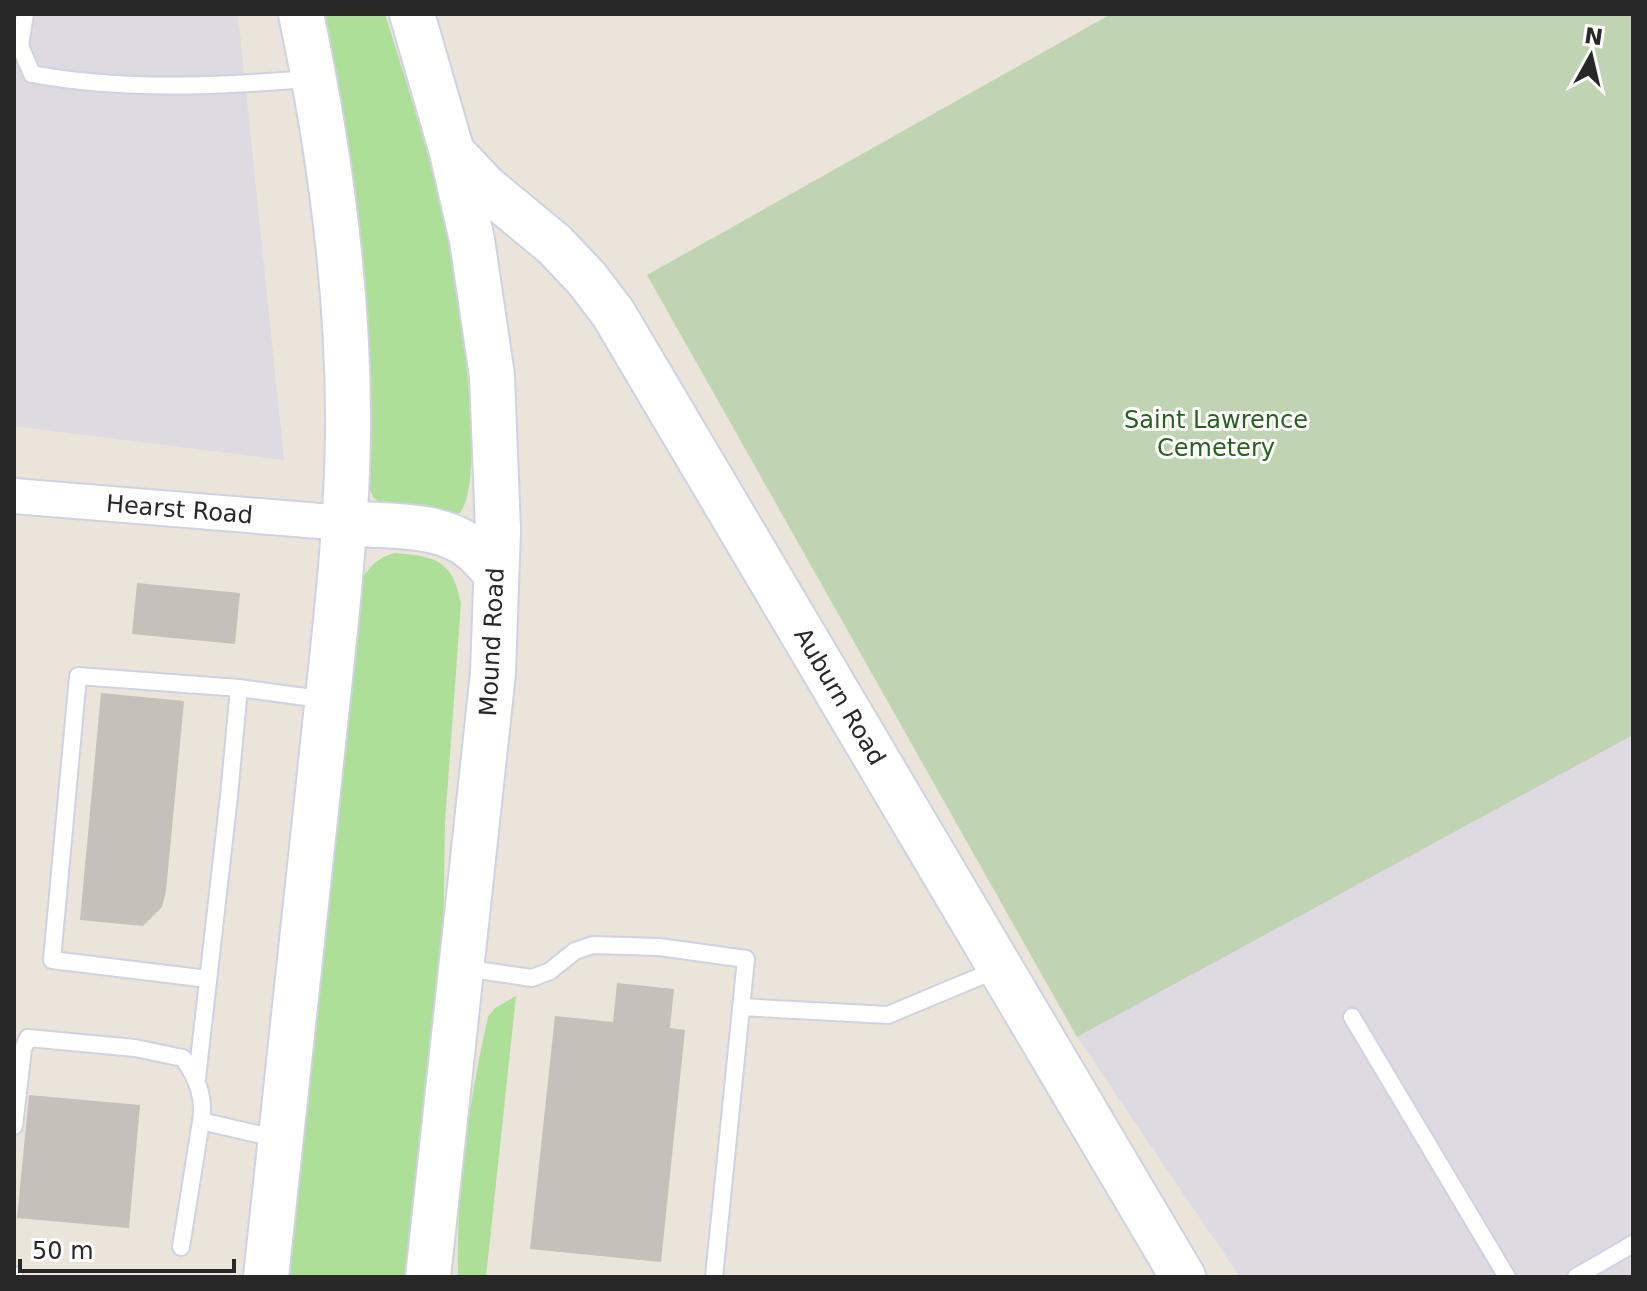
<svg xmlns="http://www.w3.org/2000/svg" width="1647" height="1291" font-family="'DejaVu Sans',sans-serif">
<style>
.industrial{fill:#dddae2}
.green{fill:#addf98}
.cemetery{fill:#c0d3b2}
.building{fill:#c5c0b9}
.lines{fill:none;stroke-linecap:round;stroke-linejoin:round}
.lane-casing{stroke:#cfd2e0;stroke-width:20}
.street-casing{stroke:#cfd2e0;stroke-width:38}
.secondary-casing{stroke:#cfd2e0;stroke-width:48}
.lane{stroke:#fff;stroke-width:16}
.street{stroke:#fff;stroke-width:34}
.secondary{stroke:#fff;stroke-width:44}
.labels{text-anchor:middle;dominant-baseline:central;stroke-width:6;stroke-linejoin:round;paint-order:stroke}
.park-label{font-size:24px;fill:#27611c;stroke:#fff}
.street-label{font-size:24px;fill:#282828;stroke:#fff}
</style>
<rect width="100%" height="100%" fill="#eae4da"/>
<!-- industrial -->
<path class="industrial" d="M14,14H238L284,460L14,426Z
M1633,735V1277H1240L1077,1037Z"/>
<!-- green -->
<path class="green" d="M315,14H385C403,72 422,130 437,189C451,243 491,473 460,513L454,514L383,506L373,497L364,476Z
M395,553C436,557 452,559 461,603L445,822L443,948L409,1277H286L357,587C367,570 375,558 395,553Z
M516,996L486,1277H458C456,1190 469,1102 488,1017L495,1008Z"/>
<!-- cemetery -->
<path class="cemetery" d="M1111,14H1633V735L1077,1037L647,275Z"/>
<!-- building -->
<path class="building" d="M137,583L240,593L235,644L132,634Z
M101,693L184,701L166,891L162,907L143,926L80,920Z
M617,983L674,989L670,1028L685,1030L661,1262L530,1249L555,1016L613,1022Z
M29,1095L140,1105L129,1228L17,1218Z"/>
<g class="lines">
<defs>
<path id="lane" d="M25,14L20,46L32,74C123,91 218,86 310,79
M464,968L532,978L550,971L575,951L593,945L659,947L746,959L714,1277
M208,979L52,960L78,676L239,688
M741,1007L888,1015L998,969
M1352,1017L1507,1277
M197,1078L229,796L239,688L327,700
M14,1126L23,1049L28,1038L135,1048L183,1058C197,1078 205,1097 201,1121L279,1139
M181,1247L201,1121
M14,1275V1277
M1576,1277L1633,1244"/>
<g id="street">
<path id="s1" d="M14,496L344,523"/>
</g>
<g id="secondary">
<path d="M412,14L452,152L472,240L492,376L498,530L493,673L428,1277"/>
<path id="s2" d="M452,152L485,187L555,245L587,279L613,313L1183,1277"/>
<path d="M344,523C385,527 440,521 474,550C482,557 489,566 496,573"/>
<path d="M266,1277C283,1112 301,947 319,782C331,661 348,540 348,419C348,282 329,147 301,14"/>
</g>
</defs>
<!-- lane casing -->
<use href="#lane" class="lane-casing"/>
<!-- street casing -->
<use href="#street" class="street-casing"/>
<!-- secondary casing -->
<use href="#secondary" class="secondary-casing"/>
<!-- lane -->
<use href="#lane" class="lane"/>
<!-- street -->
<use href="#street" class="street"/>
<!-- secondary -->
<use href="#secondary" class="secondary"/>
</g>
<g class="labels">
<!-- park labels -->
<g class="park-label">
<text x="1216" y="420">Saint Lawrence<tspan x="1216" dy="28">Cemetery</tspan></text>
</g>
<!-- street labels -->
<g class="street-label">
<text stroke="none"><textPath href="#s1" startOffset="166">Hearst Road</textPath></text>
<text transform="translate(492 642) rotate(-87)">Mound Road</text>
<text stroke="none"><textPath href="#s2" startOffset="674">Auburn Road</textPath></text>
</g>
</g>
<!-- border -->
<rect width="1647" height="1291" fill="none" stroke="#282828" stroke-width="32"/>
<!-- north arrow -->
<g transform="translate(1591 56) rotate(8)" stroke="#ffffff" stroke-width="6" paint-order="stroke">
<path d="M0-6L14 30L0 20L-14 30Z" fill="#282828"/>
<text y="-12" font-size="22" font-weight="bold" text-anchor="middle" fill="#282828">N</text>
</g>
<!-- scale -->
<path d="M20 1259v12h214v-12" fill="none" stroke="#282828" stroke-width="4"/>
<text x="32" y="1259" font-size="24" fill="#282828" stroke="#ffffff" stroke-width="6" paint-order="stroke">50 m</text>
</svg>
